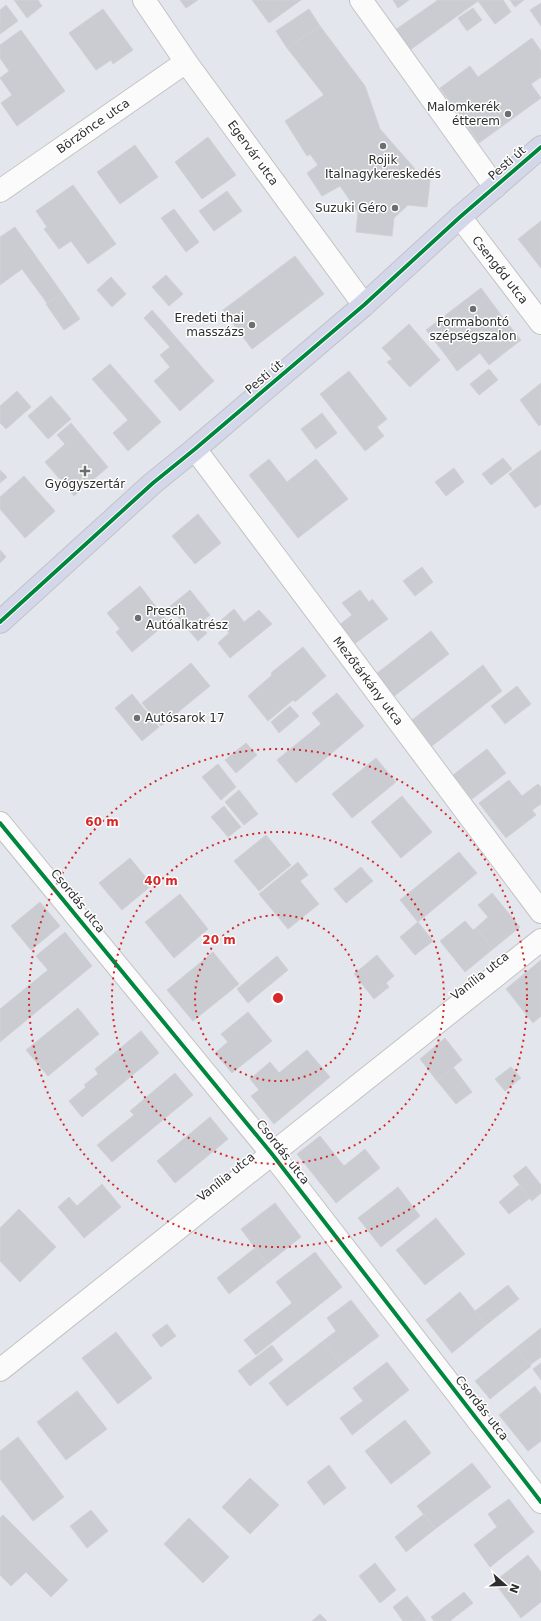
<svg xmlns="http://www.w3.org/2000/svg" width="541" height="1621" font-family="'DejaVu Sans',sans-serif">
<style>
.building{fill:#caccd1;stroke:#cfd1d7}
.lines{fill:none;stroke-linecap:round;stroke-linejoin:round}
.minor-casing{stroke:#c3c3c3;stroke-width:24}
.primary-casing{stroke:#c3c4c6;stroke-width:24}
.minor{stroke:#fbfbfc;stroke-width:22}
.primary{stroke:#d4d7e9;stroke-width:22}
.cycleway-casing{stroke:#fff;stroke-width:6}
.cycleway{stroke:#00873e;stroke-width:4}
.ring{fill:none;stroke:#d62828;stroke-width:2;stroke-dasharray:2 4}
.poi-dot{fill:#6d6e70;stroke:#fff;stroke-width:1.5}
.labels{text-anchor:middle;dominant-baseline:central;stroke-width:3;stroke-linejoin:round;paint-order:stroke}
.poi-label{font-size:12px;fill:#2e2e2e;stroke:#fff;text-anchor:end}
.street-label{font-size:12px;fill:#2e2e2e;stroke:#fff}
.centre{fill:#d62828;stroke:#fff;stroke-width:2}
.ring-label{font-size:12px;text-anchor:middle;font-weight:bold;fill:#d62828;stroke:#fff;stroke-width:3;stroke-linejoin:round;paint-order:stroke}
</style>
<rect width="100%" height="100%" fill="#e3e6ec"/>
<!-- building -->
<path class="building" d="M14,0H38L42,6L27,18Z
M180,0H198L186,8Z
M252,0H301L269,23Z
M393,0H409L398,8Z
M438,0H503L511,12L495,24L478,1L410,50L395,30Z
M510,0H524L515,7Z
M541,3V26L530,10Z
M6,5L18,21L0,34V10Z
M473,8L482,20L467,31L458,18Z
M103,9L133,50L113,64L111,60L96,70L69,33Z
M309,9L320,26L287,48L276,31Z
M320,26L365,86L380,129L416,170L431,172L427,207L408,205L394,218L392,236L356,232L358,212L340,186L322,196L307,173L318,165L310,154L307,156L285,121L324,95L287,48Z
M21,30L65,91L17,126L1,103L12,95L0,78L9,71L0,58V45Z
M532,38L541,51V77L531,84L541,98L479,143L440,88L470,66L478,77Z
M208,137L236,175L202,199L175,162Z
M135,145L158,177L120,204L97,172Z
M73,185L116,244L88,264L71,241L59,249L44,229L47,227L36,211Z
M227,191L242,211L214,231L199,211Z
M174,209L199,242L186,252L161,218Z
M541,221V268L518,239Z
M15,227L62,293L47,303L22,269L0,285V237Z
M295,256L324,294L252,349L223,310Z
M166,275L183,294L169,306L152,287Z
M111,277L126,294L112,307L97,290Z
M481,288L501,315L447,357L426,330Z
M62,293L80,319L64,330L46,304Z
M152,310L214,381L180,411L154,381L170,367L160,355L170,347L144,318Z
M501,315L521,340L489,365L480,353L457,371L447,357Z
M409,324L440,360L410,387L387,362L392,359L382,348Z
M110,364L161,422L128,451L113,433L128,420L92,379Z
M489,369L498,380L479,395L470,384Z
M349,371L387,419L377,427L384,436L365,451L320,394Z
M541,383V424L539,426L520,400Z
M17,391L31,407L6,429L0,423V406Z
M51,396L71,419L48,439L28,416Z
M322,413L337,433L316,449L301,429Z
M71,423L108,467L74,496L45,462L65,444L57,435Z
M541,450V504L535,508L509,474Z
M503,458L512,469L491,485L482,474Z
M269,459L287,482L316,459L348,499L298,538L249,475Z
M454,468L464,482L446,496L435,482Z
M0,470L7,477L0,483Z
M24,476L55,511L25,538L0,509V497Z
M198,514L221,543L195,564L172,536Z
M0,550L6,557L0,563Z
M422,567L433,582L415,596L403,581Z
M140,586L168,622L132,652L116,632L120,629L107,613Z
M190,590L210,615L199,624L207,633L198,641L169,607Z
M360,590L369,602L372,599L388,619L353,645L338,626L352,615L342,603Z
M234,609L244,622L259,610L272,624L230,658L218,643L229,633L219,622Z
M431,631L449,654L393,697L376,674Z
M303,647L326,676L295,702L293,700L268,721L248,696L272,675L271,673Z
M191,663L210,686L161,726L142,703Z
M483,665L502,691L432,746L412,720Z
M517,686L531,704L505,724L491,706Z
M337,693L364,726L296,783L277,760L321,724L312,713Z
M132,694L159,727L142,741L115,708Z
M290,706L299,716L279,733L271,722Z
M246,743L257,755L236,773L225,760Z
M487,749L506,773L472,799L453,775Z
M376,758L396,782L352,818L332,794Z
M218,764L236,787L221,800L202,777Z
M509,780L522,796L538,784L541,787V804L532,810L536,815L506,838L479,803Z
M239,790L258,814L244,825L225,802Z
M402,796L432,832L401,858L371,822Z
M224,806L241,827L228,837L211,817Z
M266,835L291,865L259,891L234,861Z
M459,852L477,873L418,922L400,900Z
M130,858L152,885L122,910L99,883Z
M298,862L308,875L300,881L319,904L288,929L259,894Z
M361,867L373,881L346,903L334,889Z
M492,893L520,927L493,949L476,928L488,917L478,905Z
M180,894L208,929L174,958L145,922Z
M40,902L60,926L31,950L11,926Z
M465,921L473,930L476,928L493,949L465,972L440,941Z
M418,922L433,941L415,955L400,937Z
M65,932L92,966L0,1042V1009L48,970L36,956Z
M213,952L239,984L193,1021L167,990Z
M377,955L394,976L386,983L389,987L374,999L354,974Z
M277,956L288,970L248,1003L237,989Z
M541,960V1016L533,1023L506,989Z
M78,1008L99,1034L48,1076L26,1050Z
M248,1012L272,1041L232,1073L215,1053L228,1042L221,1034Z
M141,1031L159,1053L82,1117L69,1101L86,1087L84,1085L98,1074L95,1069Z
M445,1038L462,1060L437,1081L420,1059Z
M307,1050L330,1077L274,1124L251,1096L259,1090L250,1079L270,1062L279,1073Z
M453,1067L472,1092L456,1104L437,1081Z
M511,1067L521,1078L505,1091L495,1079Z
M175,1073L193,1095L112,1162L97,1145L134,1115L130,1111Z
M210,1117L228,1139L175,1183L157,1161Z
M320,1136L344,1166L365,1149L380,1168L336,1203L297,1154Z
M526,1166L541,1185V1193L532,1201L513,1176Z
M102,1184L121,1207L84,1238L58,1207L69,1197L77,1206Z
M519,1185L530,1198L509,1214L499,1202Z
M398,1187L420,1216L381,1247L358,1218Z
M275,1203L301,1237L267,1264L241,1229Z
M19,1209L56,1247L20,1282L0,1261V1228Z
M436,1218L465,1254L425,1285L396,1250Z
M255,1248L267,1264L229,1294L217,1278Z
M315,1252L342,1287L281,1335L270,1320L292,1303L276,1282Z
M508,1285L519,1299L486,1325L475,1311Z
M460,1292L486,1325L452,1353L426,1320Z
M351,1300L379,1336L341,1365L323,1341L336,1331L327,1318Z
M270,1320L281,1335L256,1355L244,1340Z
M167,1324L176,1336L161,1347L152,1335Z
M541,1328V1357L530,1365L516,1348Z
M116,1332L152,1378L118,1404L82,1358Z
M323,1341L341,1365L287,1406L269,1383Z
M272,1345L283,1360L250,1386L238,1371Z
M516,1348L531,1366L490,1399L475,1381Z
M387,1362L409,1390L352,1435L340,1418L363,1401L353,1388Z
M541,1363V1380L533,1369Z
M535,1386L541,1395V1441L528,1451L499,1415Z
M77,1391L107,1429L66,1460L37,1422Z
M405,1420L431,1453L391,1484L365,1451Z
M18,1437L64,1497L33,1521L0,1479V1451Z
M472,1463L491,1487L435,1529L417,1506Z
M329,1465L346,1488L324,1505L307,1482Z
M250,1478L279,1505L250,1534L222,1507Z
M509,1499L534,1532L490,1567L474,1545L497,1527L488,1514Z
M91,1510L108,1531L87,1548L70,1526Z
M424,1514L435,1529L406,1552L395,1537Z
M3,1515L68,1580L51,1597L26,1572L11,1586L0,1575V1518Z
M189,1518L229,1557L203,1583L164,1544Z
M528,1555L541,1572V1602L521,1618L494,1582Z
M375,1563L396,1590L380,1603L359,1576Z
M464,1592L473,1603L450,1621H434L431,1617Z
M407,1596L422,1615L415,1621H403L393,1607Z
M320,1614L327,1621H312Z
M422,1615L426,1621H415Z"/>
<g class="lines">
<defs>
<path id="minor" d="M144,0L186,62L364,305
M361,0L495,187
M0,191L186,62
M460,217L541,323
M195,449L541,912
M0,823L272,1154L541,1502
M0,1370L541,940"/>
<path id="primary" d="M0,622L153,483L195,449L364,305L460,217L541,147"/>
</defs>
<!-- minor casing -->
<use href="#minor" class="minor-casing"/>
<!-- primary casing -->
<use href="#primary" class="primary-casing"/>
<!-- minor -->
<use href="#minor" class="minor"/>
<!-- primary -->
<use href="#primary" class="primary"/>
<defs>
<path id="cycleway" d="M0,622L153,483L195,449L364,305L460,217L541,147
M0,823L272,1154L541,1502"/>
</defs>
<!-- cycleway casing -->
<use href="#cycleway" class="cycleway-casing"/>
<!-- cycleway -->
<use href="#cycleway" class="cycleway"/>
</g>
<!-- distance rings -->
<g class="ring">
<circle cx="278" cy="998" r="83"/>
<circle cx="278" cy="998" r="166"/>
<circle cx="278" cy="998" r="249"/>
</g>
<!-- markers -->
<g class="poi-dot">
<circle cx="508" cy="114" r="4"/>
<circle cx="383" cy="146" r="4"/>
<circle cx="395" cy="208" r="4"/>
<circle cx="473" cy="309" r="4"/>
<circle cx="252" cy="325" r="4"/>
<path d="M83 465h4v4h4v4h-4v4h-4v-4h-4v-4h4z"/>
<circle cx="138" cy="618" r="4"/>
<circle cx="137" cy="718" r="4"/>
</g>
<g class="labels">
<!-- poi labels -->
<g class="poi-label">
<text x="500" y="107">Malomkerék<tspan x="500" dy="14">étterem</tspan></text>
<text x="383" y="160" text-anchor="middle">Rojik<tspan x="383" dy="14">Italnagykereskedés</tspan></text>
<text x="387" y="208">Suzuki Géro</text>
<text x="244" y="318">Eredeti thai<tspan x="244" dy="14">masszázs</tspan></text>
<text x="473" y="322" text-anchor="middle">Formabontó<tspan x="473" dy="14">szépségszalon</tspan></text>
<text x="85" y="484" text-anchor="middle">Gyógyszertár</text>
<text x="146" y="611" text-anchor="start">Presch<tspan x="146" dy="14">Autóalkatrész</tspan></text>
<text x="145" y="718" text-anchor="start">Autósarok 17</text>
</g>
<!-- street labels -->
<g class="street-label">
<text transform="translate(93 126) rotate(-35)">Börzönce utca</text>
<text transform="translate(253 153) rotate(54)">Egervár utca</text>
<text transform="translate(507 163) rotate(-41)">Pesti út</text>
<text transform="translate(500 270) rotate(52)">Csengőd utca</text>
<text transform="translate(264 377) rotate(-40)">Pesti út</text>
<text transform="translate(368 681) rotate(53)">Mezőtárkány utca</text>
<text transform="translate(78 901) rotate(51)">Csordás utca</text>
<text transform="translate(480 976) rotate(-38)">Vanília utca</text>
<text transform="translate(283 1152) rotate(52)">Csordás utca</text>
<text transform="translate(226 1177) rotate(-39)">Vanília utca</text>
<text transform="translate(482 1408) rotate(52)">Csordás utca</text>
</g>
</g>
<circle cx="278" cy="998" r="6" class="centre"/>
<g class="ring-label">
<text x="102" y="826">60 m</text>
<text x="161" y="885">40 m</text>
<text x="219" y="944">20 m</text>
</g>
<!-- north arrow -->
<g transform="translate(505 1585) rotate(110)" stroke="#ffffff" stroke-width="3" paint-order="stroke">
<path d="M0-3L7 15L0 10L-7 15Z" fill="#2e2e2e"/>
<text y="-6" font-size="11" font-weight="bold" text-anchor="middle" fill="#2e2e2e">N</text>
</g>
</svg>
